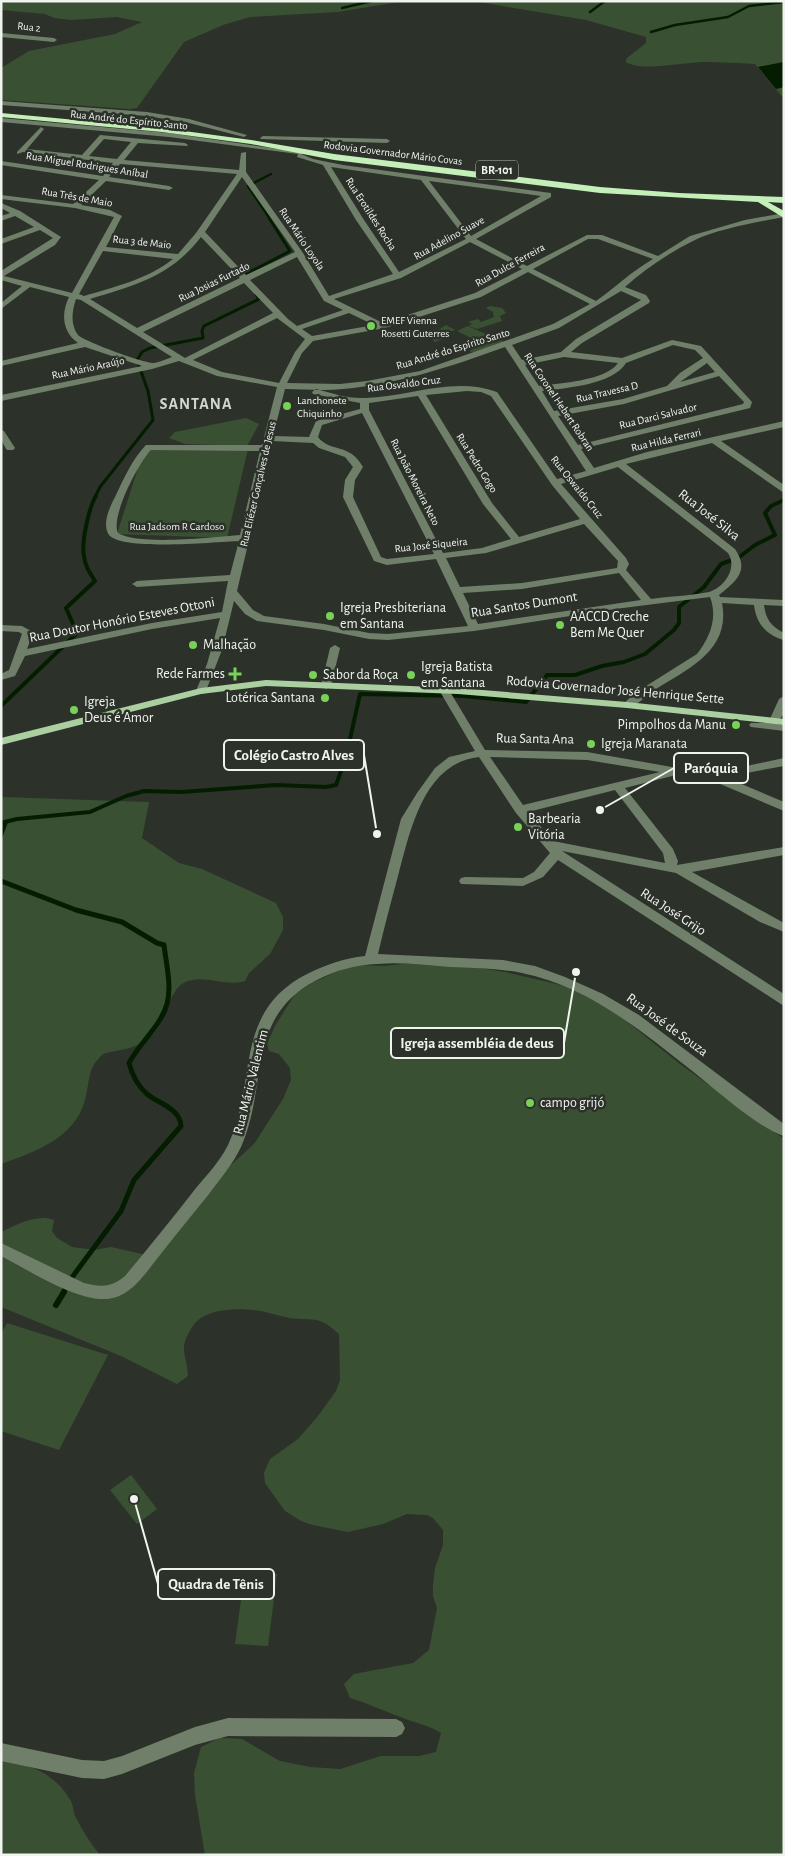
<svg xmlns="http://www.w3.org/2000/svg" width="785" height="1856" font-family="'Alegreya Sans',sans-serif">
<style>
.green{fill:#3a5033}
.water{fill:#041d00}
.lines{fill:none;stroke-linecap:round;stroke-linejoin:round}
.stream-far4{stroke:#041d00;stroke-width:2.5}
.stream-far3{stroke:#041d00;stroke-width:3}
.stream-far2{stroke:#041d00;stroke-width:4}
.stream-far1{stroke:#041d00;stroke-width:5}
.stream{stroke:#041d00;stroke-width:6}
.minor{fill:#6f7f69;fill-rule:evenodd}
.major{fill:#accfa2;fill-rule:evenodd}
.highway{fill:#c5efb8;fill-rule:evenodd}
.poi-dot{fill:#78d158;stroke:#2c322a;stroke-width:2}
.labels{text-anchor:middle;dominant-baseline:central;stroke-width:5;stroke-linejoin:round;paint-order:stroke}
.far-street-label{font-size:11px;fill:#f0f4ef;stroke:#2c322a}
.far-poi-label{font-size:11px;fill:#f0f4ef;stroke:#2c322a;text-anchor:start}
.shield{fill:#2c322a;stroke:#b5bab4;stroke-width:1}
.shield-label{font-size:12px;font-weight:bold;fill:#f0f4ef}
.street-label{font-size:14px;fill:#f0f4ef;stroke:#2c322a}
.poi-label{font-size:14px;fill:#f0f4ef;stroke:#2c322a;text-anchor:start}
.far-district-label{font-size:16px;font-weight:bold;letter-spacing:1px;fill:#d1d8ce;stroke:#2c322a}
.leader{fill:none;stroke:#f0f4ef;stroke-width:2}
.callout-dot{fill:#f0f4ef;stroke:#2c322a;stroke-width:2}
.callout{fill:#2c322a;stroke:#f0f4ef;stroke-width:2}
.callout-label{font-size:15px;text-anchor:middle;font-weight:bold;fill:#f0f4ef}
</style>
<rect width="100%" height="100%" fill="#2c322a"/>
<!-- green -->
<path class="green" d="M1,1H404L338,12L250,17L223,25L184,42L137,108L130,109L1,100V68L29,51L115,34L142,22L117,17L71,20L54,18L45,14L1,10Z
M473,1H784V62L759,67L780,88L784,87V99L755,64C738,63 721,62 704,62C685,62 640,72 626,62L627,58L646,43V37L586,20Z
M490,306L502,308L506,313L500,316L502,321L477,329L469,326L472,324L468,322L478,319L481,322L494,317L493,312L486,308Z
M446,325L455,330L441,335L445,338L435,342L430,338L421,340L420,336L435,332Z
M468,326L492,337L477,341L457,331Z
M499,338L505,343L474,352H470L471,348L466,344L473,340L478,342Z
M246,418L259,424L247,446L185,444L169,438L175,432Z
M145,446L248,449L227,538L117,534Z
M1,797L149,802L142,838L179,863L202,869L276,903L283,917V930L270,954L249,973L245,981C226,987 207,975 188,981C169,987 168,1016 156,1031C146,1044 132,1048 116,1051C112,1052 106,1052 102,1055C87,1068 90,1082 85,1100C75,1138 35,1152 1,1164Z
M419,962L473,967L505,972L565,986L606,1005L680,1064L784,1139V1855H205L195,1795L194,1773L201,1747L220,1738L242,1739L280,1761L310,1767L340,1769L381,1756H419L436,1752L441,1733C427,1724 413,1723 398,1716C381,1710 367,1703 350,1698L344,1684L354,1674L413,1663L429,1650L437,1608L433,1596V1585L435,1568L443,1545V1530L433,1518L427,1515L407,1514L383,1524L348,1532L313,1525L301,1521L285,1511L265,1483L264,1473L270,1459L298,1439L318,1416L336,1391L340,1380L339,1334C333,1329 328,1324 320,1321C311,1318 299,1320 290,1318C277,1316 266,1311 253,1310C235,1308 204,1309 193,1326C177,1349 187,1354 188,1376L177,1384L121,1356L1,1307V1232C15,1225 38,1213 54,1220L52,1231L57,1238L72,1247L95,1250L111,1247L147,1255L221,1174L254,1144L283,1099L291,1080L290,1068L279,1054L269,1051L267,1044L275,1026L295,994L312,983L340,970L357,965L385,966Z
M7,1323L108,1355L59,1450L1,1431V1334Z
M131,1475L157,1509L137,1524L110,1490Z
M245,1571L277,1574L268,1646L235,1644Z
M1,1760C29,1764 54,1773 69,1798C73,1803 73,1810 75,1816C82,1830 90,1843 100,1855H1Z"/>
<!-- water -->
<path class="water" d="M784,62V87L776,89L758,67Z"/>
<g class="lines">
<!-- stream-far4 -->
<path class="stream-far4" d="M342,8L372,1
M590,12L605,1
M651,32L675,25L728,17L749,6L784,2
M270,219L248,186L271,174"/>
<!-- stream-far3 -->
<path class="stream-far3" d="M247,280L246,274L290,251L269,218
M95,497L100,487L153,420L148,391L137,360L142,352L150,348L203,338L202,331L204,326L259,299L256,294"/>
<!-- stream-far2 -->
<path class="stream-far2" d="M1,706L77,633L66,608L95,581C90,573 85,566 84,556C81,543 89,507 96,496
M1,823L17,819L90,812L126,796L144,791L181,792L276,785L326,787L336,785L346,757L360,694L463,696L526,702L547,675H575L602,666L624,662L645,654L674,630L679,623V607L704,587L721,564L738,558L755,545L775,535L765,513L771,506L784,500
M1,835L6,822"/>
<!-- stream-far1 -->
<path class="stream-far1" d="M1,881L76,910L122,922L157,943L164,945C166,963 172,986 167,1004C161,1026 140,1042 129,1063C132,1075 138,1086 147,1094C159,1104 180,1108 181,1126L134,1180L121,1211L73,1276L63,1293"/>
<!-- stream -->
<path class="stream" d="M56,1305L64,1292"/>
<!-- minor -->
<path class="minor" d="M1,33L54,38L57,40L54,42L1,37Z
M1,101L147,112L189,119L247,135L244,137L189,123L147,116L1,105Z
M1,118L169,133L278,149L312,151L314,152V154H301L313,159L343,165L551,193V197L476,239L527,266L587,235H602L658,256L690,236L745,220L784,213V217C758,222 718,229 695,240C670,252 645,269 625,287L646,295L650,301L649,303L582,343L571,352L622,358L672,340L701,346L752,402L750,408L581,449L594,468L647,452L784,421V427L721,441L784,485V493L712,443L626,464L735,549C750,571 736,581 719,595L720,597L784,600V606L764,605C766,620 771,626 784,633V640C766,635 756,623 754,605L722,603C731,650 689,668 656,689C647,695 637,706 627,708L622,705L635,693L697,654C710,637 718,618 710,597L615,609L474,631L388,640L369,639L324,630L257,621L245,614L234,601L222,650L205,693L201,694L196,691L207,664L220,618L152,629L25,656L15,676L1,680V674L9,670L22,634L19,632L1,631V625L22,626L31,631L32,636L27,649L152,623L222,612L228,581L137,587L132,584L137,581L230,575L239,541C216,542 122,551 109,535C101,523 111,505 116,495C124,478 133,458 146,445H262L277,387L217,376L179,361L152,369L1,401V395L142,366L85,347L1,366V361L78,343C62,332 61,313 69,297L30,287L1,309V303L22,286L1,280V271L53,238L40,230L1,244V239L34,227L15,216L1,221V216L10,213L1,208V203L20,211L61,237L55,245L4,276L72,293L114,217L75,208L1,199V195L73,204L99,180L1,165V161L103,176L113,163L23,152L17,154V152L41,127L44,129L27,149L82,155L100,135L185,143L188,145L187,146L138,143L124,160L239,170L241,153L246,152V172L303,253L329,296L393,274L356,220L323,165L297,157L298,154L169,137L1,122ZM104,139L131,142L117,159L89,156ZM120,164L237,174L196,233L178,254L106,247L122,216L110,210L81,205L106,181L169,190L173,188L169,186L109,177ZM331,167L421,180L466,239L399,272L364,220ZM242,177L295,252L246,275L205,232ZM429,181L541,196L471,236ZM201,237L240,278L137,328L90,299C136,285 171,276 201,237ZM588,239H598L653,259C632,271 616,287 596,301L533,269ZM470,242L522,269L475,293L383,323L334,299L401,278ZM103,251L173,259C148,279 114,287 84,296L79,294ZM297,257L324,301L343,310L297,326L288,319L250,280ZM528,272L590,304L553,324L420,371L367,381L340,384L287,383L302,353L313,341L385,328L481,297ZM244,283L273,313L185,358L143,332ZM621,291L641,300L576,339L561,352L522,360L512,345L559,328ZM76,299L81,300L172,357C166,359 160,362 154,363C146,364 83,341 78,335C70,324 72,311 76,299ZM349,313L374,325L312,336L302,329ZM277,318L305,339L295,352L279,383L222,372L193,360ZM673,345L695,350L703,358L680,373L667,386L623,399L554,411L542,391C566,388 612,385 626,363ZM505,347L586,471L557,479L497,392C453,376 409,397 365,398C348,399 332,393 316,389L312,392L313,394L360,403V409L316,421L309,437L273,436L285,389C304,389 324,391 343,389C400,384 452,366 505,347ZM564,357L618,363C606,381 559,383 539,386L525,365ZM707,363L715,372L680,382ZM719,376L744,402L743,404L578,445L558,416L624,404ZM467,391L481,392L491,396L552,485L580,519L519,537L492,503L426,395ZM418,396L483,504L511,539L482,548L443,553L369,410V403ZM362,413L434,554L387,559L381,557L353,497L355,480L363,467C349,442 330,453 318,437L322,425ZM272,441L313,443L319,448L345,457L353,467L345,480L343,497L374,561L387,565L436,559L468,626L388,634L369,633L324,624L264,616L253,610L237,591L249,540L251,538L250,536ZM151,450L260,451L240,535C214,537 139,546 118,533C110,517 139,462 151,450ZM618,467L728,553C738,568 724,588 709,592C690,596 670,596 651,599L626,570L629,564L626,558L561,484ZM584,524L618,561L617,568L522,583L460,587L446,558L486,553ZM619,573L641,600L478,624L463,593L522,589Z
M263,136L387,139L390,141L387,143L261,139L260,138Z
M1,430L4,431L15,448L13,450H7C2,443 1,439 1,430Z
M335,645L340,648L331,686L326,689L321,686L330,648Z
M444,687L449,690L485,750L587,752L672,767L709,770L737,768L784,758V766L725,777L784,802V811L706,778L676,775L625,788L673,849L678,861L677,865L784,847V855L692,872L784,923V932L760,922L676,873L562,851L784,994V1006L558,860L543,877L523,886L461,884L459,881L461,878L465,877L523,878L534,872L550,853L516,813L479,757C423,763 410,832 398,876C391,902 384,928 378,954L503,960L535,966L565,977L603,994L639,1015L784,1124V1136C758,1128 714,1088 691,1070C640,1030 587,986 522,973C498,968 474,968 450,967C425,965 401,962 377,964C356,965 336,970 317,980C245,1017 269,1084 241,1147C233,1164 220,1179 209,1194C193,1214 176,1234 160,1255C146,1272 131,1298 106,1299C76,1301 28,1270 1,1256V1243L84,1283C100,1287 111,1288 125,1276C149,1247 173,1218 196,1188C207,1175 220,1161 228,1145C258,1083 232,1012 307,974C325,965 344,958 365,956L401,819L417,793L435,768L449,757L475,751L439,690ZM490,757L587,760L660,772L523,805ZM615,790L663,853L665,863L553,841L528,812Z
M784,696V713L777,724L784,725V731L751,727L749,725L751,723H771L769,721L779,699Z
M228,1718L396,1719L402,1722L405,1728L402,1734L396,1737L228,1736L195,1745L122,1774L104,1779L82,1778L1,1761V1743L82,1760L104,1761L122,1756L195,1727Z"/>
<!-- major -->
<path class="major" d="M266,680L458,688L627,702L784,719V725L627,708L458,694L266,686L201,694L1,745V738L201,688Z"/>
<!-- highway -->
<path class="highway" d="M1,113L162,128L251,140L334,154L600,187L679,193L784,197V203L768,202L784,211V218L758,202L600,193L334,160L251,144L162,132L1,117Z"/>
</g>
<!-- markers -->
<g class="poi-dot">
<circle cx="371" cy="326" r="5"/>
<circle cx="287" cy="406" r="5"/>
<circle cx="330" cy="616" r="5"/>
<circle cx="560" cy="625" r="5"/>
<circle cx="193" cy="645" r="5"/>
<path d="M232.5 666.5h5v5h5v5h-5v5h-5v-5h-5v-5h5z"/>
<circle cx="313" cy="675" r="5"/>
<circle cx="411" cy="675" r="5"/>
<circle cx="325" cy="698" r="5"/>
<circle cx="74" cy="710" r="5"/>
<circle cx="736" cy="725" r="5"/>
<circle cx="591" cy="744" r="5"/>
<circle cx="518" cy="827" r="5"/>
<circle cx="530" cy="1103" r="5"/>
</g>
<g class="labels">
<!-- far-street labels -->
<g class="far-street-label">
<text transform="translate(29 27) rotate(6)">Rua 2</text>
<text transform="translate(129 120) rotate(6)">Rua André do Espírito Santo</text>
<text transform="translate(393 153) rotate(7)">Rodovia Governador Mário Covas</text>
<text transform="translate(87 165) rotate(9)">Rua Miguel Rodrigues Aníbal</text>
<text transform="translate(77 197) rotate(10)">Rua Três de Maio</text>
<text transform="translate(371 214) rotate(57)">Rua Erotildes Rocha</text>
<text transform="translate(449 238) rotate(-29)">Rua Adelino Suave</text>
<text transform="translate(302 239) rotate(56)">Rua Mário Loyola</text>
<text transform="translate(142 242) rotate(6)">Rua 3 de Maio</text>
<text transform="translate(510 265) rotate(-29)">Rua Dulce Ferreira</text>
<text transform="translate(214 282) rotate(-26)">Rua Josias Furtado</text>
<text transform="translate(453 349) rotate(-17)">Rua André do Espírito Santo</text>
<text transform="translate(88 368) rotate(-12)">Rua Mário Araújo</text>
<text transform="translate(404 384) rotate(-7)">Rua Osvaldo Cruz</text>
<text transform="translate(607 392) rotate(-13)">Rua Travessa D</text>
<text transform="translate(559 402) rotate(56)">Rua Coronel Hebert Robran</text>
<text transform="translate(658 416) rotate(-14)">Rua Darci Salvador</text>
<text transform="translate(666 440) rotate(-13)">Rua Hilda Ferrari</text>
<text transform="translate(477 463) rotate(58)">Rua Pedro Gogo</text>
<text transform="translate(415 482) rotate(63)">Rua João Moreira Neto</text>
<text transform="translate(258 484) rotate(-77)">Rua Eliézer Gonçalves de Jesus</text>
<text transform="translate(577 487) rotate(51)">Rua Oswaldo Cruz</text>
<text x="177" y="526">Rua Jadsom R Cardoso</text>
<text transform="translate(431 545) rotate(-6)">Rua José Siqueira</text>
</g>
<!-- far-poi labels -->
<g class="far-poi-label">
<text x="381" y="320">EMEF Vienna<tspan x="381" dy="13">Rosetti Guterres</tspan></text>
<text x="297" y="400">Lanchonete<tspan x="297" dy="13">Chiquinho</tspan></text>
</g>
<!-- shield labels -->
<rect class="shield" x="476" y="160.5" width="42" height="19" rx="4"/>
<g class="shield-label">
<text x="497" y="170">BR-101</text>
</g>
<!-- street labels -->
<g class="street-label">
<text transform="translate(709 515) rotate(38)">Rua José Silva</text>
<text transform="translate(524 605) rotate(-9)">Rua Santos Dumont</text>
<text transform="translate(122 620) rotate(-11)">Rua Doutor Honório Esteves Ottoni</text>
<text transform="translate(615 690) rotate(5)">Rodovia Governador José Henrique Sette</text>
<text transform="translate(535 739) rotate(1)">Rua Santa Ana</text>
<text transform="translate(673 912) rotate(33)">Rua José Grijo</text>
<text transform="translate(667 1025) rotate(36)">Rua José de Souza</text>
<text transform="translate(251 1082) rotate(-76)">Rua Mário Valentim</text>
</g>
<!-- poi labels -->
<g class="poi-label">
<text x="340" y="608">Igreja Presbiteriana<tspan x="340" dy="16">em Santana</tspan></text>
<text x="570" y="617">AACCD Creche<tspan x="570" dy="16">Bem Me Quer</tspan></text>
<text x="203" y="645">Malhação</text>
<text x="421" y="667">Igreja Batista<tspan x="421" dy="16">em Santana</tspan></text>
<text x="225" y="674" text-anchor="end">Rede Farmes</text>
<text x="323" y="675">Sabor da Roça</text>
<text x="315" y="698" text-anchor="end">Lotérica Santana</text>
<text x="84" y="702">Igreja<tspan x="84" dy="16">Deus é Amor</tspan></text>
<text x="726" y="725" text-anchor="end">Pimpolhos da Manu</text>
<text x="601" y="744">Igreja Maranata</text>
<text x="528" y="819">Barbearia<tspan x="528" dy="16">Vitória</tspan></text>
<text x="540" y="1103">campo grijó</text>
</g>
<!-- far-district labels -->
<g class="far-district-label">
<text x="196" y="404">SANTANA</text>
</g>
</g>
<!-- callouts -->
<path class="leader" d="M377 834L364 755M600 810L674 768M576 972L564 1043M134 1499L158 1584"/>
<g class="callout-dot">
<circle cx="377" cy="834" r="5"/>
<circle cx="600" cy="810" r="5"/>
<circle cx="576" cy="972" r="5"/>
<circle cx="134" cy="1499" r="5"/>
</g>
<g class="callout">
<rect x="224" y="740" width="140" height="30" rx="5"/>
<rect x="674" y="753" width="74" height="30" rx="5"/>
<rect x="391" y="1028" width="173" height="30" rx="5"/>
<rect x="158" y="1569" width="116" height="30" rx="5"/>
</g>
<g class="callout-label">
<text x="294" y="760">Colégio Castro Alves</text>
<text x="711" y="773">Paróquia</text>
<text x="477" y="1048">Igreja assembléia de deus</text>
<text x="216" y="1589">Quadra de Tênis</text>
</g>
<!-- border -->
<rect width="785" height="1856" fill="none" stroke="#f0f4ef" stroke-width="5"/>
</svg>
